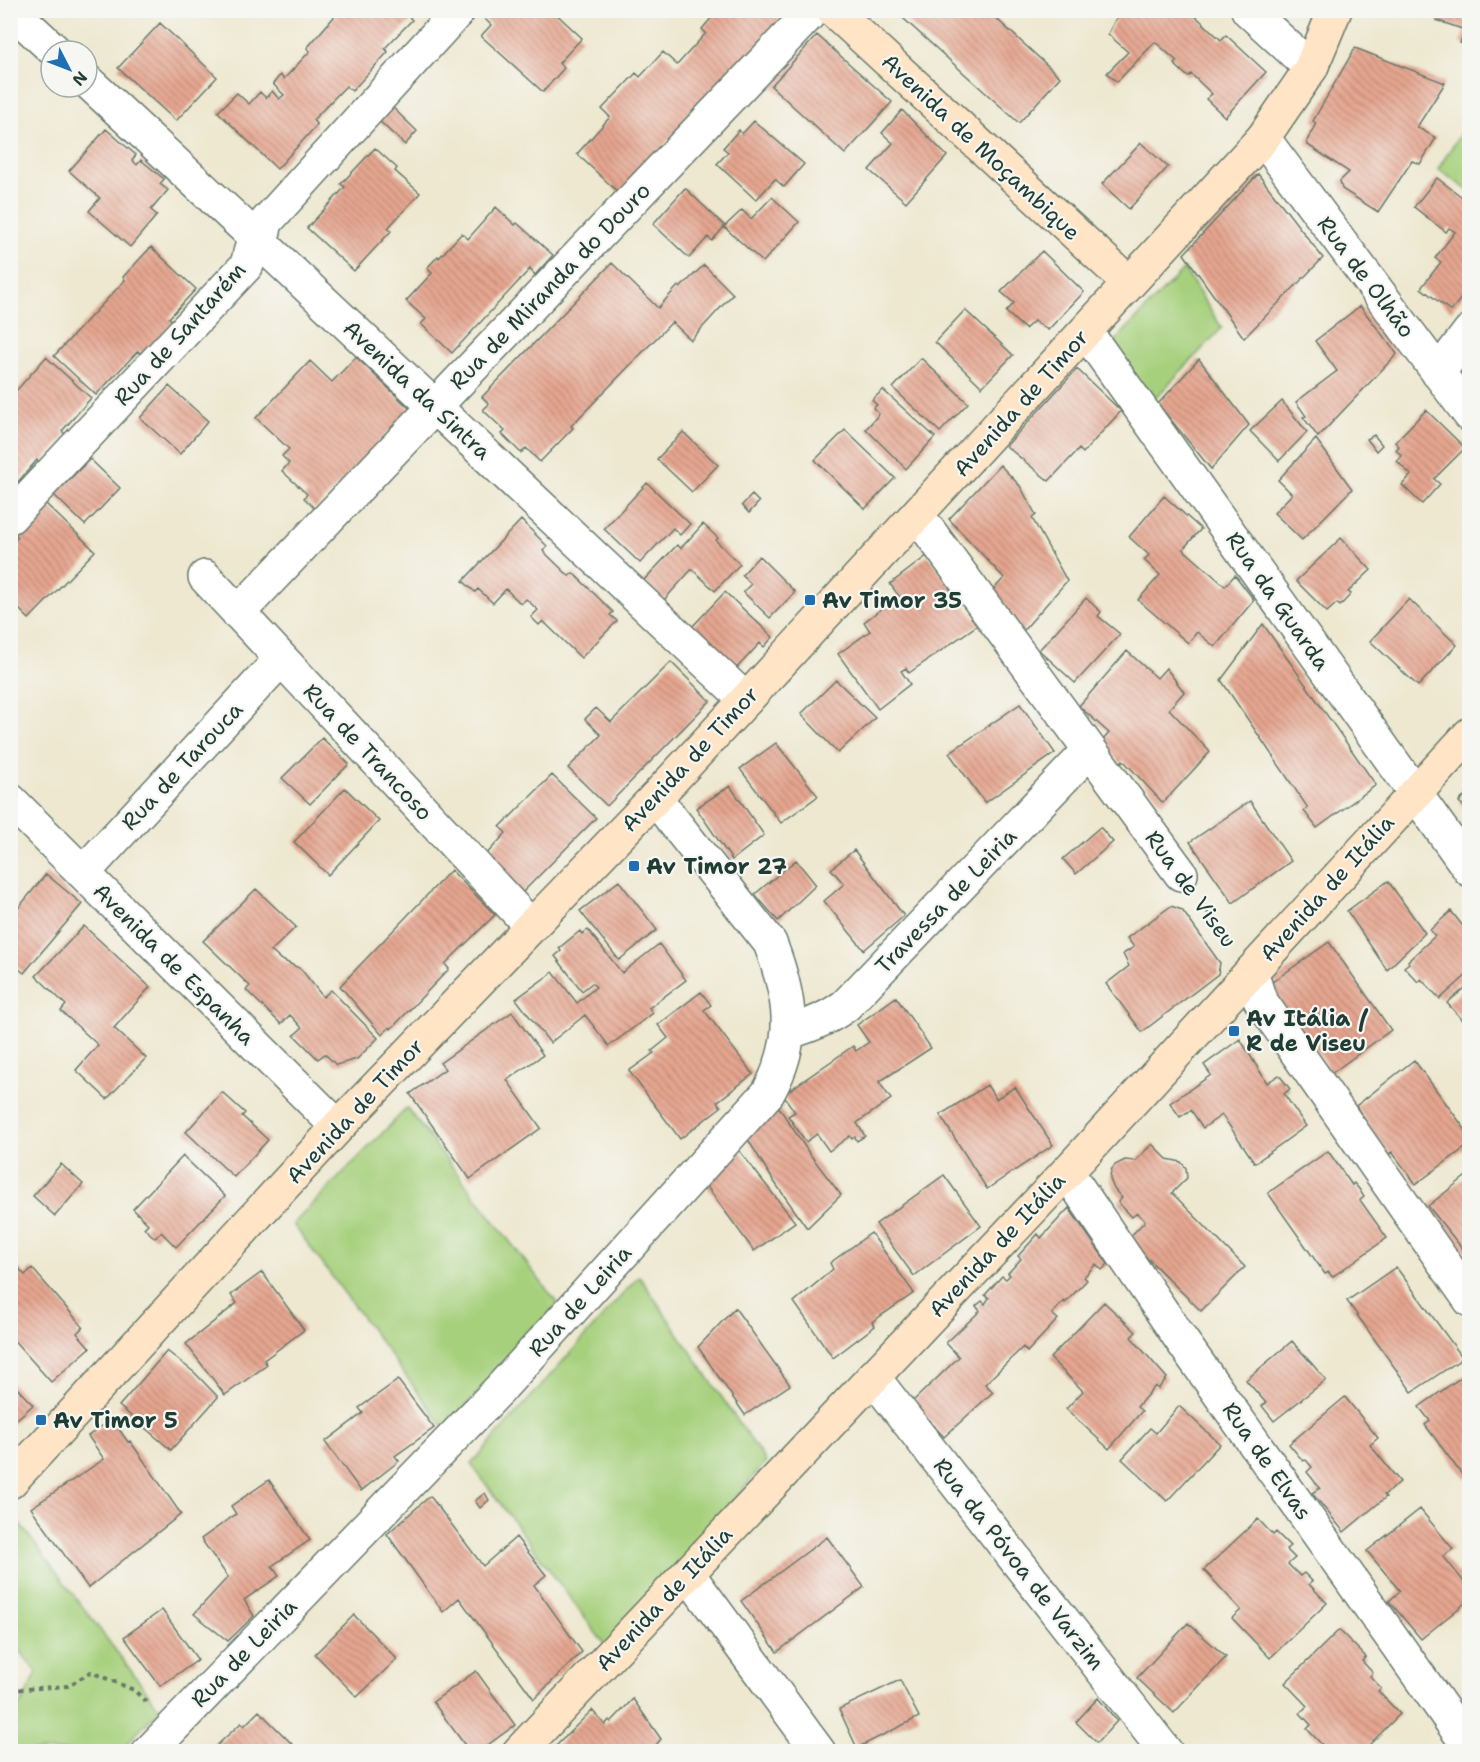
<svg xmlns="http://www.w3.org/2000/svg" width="1480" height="1762" font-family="'Shantell Sans',sans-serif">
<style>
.green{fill:#a6d07c;stroke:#628658;stroke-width:1.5}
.building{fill:url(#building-back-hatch)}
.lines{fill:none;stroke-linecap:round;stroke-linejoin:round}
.street-casing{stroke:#67796b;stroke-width:36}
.secondary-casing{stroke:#67796b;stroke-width:36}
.path{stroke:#67796b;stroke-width:4;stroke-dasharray:4.5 4.5;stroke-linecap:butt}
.street{stroke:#fff;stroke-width:33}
.secondary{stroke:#ffe4c6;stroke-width:33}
.poi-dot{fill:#1f6fb2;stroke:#f6f6f2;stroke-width:2}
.labels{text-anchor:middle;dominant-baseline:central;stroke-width:4.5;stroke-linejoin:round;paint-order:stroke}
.street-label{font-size:22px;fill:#1f3d34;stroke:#f6f6f2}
.poi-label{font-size:22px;font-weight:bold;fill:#1f3d34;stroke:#f6f6f2;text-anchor:start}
</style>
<defs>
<pattern id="building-back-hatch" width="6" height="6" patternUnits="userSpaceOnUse" patternTransform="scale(1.5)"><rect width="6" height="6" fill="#e6a690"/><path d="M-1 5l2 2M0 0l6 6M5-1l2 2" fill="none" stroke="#ba8876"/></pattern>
</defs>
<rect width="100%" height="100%" fill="#f6f6f2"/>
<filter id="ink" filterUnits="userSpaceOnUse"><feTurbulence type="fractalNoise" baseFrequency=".0167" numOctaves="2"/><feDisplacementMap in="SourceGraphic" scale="12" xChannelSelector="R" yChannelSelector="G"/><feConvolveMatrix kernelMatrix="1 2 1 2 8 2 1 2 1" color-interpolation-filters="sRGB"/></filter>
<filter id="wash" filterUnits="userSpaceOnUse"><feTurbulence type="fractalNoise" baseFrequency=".008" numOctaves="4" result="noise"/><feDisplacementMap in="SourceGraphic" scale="24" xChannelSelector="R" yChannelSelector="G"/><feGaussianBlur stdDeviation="1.35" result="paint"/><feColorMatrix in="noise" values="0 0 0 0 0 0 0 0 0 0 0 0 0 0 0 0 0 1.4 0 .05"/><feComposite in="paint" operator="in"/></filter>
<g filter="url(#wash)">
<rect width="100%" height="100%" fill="#eee8d0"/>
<!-- green -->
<path class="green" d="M1469,120V191L1438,169Z
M1184,269L1222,328L1151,403L1113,343Z
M407,1108L558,1304L445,1429L293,1224Z
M639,1276L766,1462L607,1648L471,1464Z
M17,1520L160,1709L120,1751H11V1716L20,1706L37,1672L11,1640V1523Z"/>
<g id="blocks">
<!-- building -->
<path class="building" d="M340,10H402L412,20L385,48L388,52L352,91L346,86L313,120L317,125L277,169L218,112L237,93L249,104L260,92L266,98L272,91L279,99L284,95L273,84L280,75L284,79L310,51L307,48Z
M487,10H552L582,38L559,63L564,68L543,92L481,36L491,25L482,16Z
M708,10H791L619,193L577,154L610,117L602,109L636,73L640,77L663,52L677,65L706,33L702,29L713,16Z
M894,10H987L1060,77L1019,123Z
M1126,10H1189L1221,40L1226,35L1266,72L1225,117L1206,99L1212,94L1191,74L1188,77L1174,64L1177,61L1155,42L1117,82L1107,73L1128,52L1108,34L1115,20Z
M1439,10H1470V46L1460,43L1465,30L1436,20Z
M160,23L217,77L176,121L118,68Z
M817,35L892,102L845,154L771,86Z
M1355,48L1445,83L1417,127L1436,138L1420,164L1412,161L1378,212L1342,189L1340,181L1349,172L1308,145L1307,141L1316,123L1313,121Z
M391,106L417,131L405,145L378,120Z
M902,110L947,156L906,202L869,170L893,143L882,133Z
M754,121L804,164L784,187L775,179L756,200L717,164L728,152L723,148L739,130L742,134Z
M106,129L136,155L132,160L137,165L141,160L164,179L160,184L168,190L151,210L157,215L130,247L89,211L100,198L69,171Z
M1141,143L1168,167L1129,209L1102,184Z
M375,148L397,168L395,171L420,193L388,228L391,231L354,271L307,228L345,187L341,184Z
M1258,174L1323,258L1244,338L1184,254Z
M1437,178L1470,203V287L1451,311L1421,288L1441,262L1435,258L1455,232L1449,228L1446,232L1414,207Z
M685,188L725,226L742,210L751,219L772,197L799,222L763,262L724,227L712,241L708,237L689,258L653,224Z
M496,207L515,225L517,223L553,255L535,275L530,269L452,353L421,324L426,319L406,301L432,273L427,268L438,256L439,258L462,233L468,239Z
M151,247L196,289L169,318L174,322L143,356L138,351L96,395L54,356L125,280L123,277Z
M1042,251L1084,292L1048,330L1034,321L1025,329L1006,312L1014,303L1001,292Z
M612,263L658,308L678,286L680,288L704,265L733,294L691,340L672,322L571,426L573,428L540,462L526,448L521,453L502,434L505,431L483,410L489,404L482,397Z
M1360,306L1397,354L1318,437L1303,417L1306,416L1296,402L1337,371L1315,341Z
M965,310L1013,355L982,387L935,342Z
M46,357L91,398L62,431L66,435L41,463L37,460L10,491V386L16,391Z
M356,357L410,409L315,509L304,498L307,494L282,471L289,463L282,456L289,449L256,418L310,361L332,382Z
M921,358L968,403L940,432L893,388Z
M1199,359L1249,425L1211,469L1158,404Z
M1077,369L1121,411L1083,453L1079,449L1049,481L1006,446Z
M169,386L208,421L180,454L140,418Z
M883,390L935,437L906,469L866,429L879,414L873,408L877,405L872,400Z
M1282,401L1307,432L1279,461L1250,431Z
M1426,410L1465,448L1434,479L1440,484L1422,504L1402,485L1411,475L1397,461L1402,456L1396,450L1399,446L1395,442Z
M845,430L895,478L865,509L815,460Z
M683,432L718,465L692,492L657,459Z
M1374,435L1382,445L1376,451L1367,439Z
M1316,439L1352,489L1302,540L1274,513L1292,494L1278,480Z
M90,459L120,488L85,525L54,495Z
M1000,465L1020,486L1036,515L1032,518L1067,581L1022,632L993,590L1004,578L949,519Z
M647,483L690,524L680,535L673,528L640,563L604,529Z
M752,495L759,502L749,513L742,505Z
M1164,496L1201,529L1183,549L1225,586L1235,575L1254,600L1215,647L1197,632L1188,643L1138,600L1160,575L1144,560L1149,555L1129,537Z
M45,503L95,551L29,619L17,607L14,611L10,607V541L12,543L18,537L14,533Z
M521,520L547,546L543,551L569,576L573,573L613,612L610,615L617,621L581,658L543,621L539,625L531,617L538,610L526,599L521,604L506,589L493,603L478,589L475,592L463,581Z
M703,524L718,538L716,541L740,564L715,591L692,569L664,600L643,581L677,545L681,548Z
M1341,538L1371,570L1348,592L1351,594L1340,606L1337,603L1327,612L1296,581Z
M928,555L979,624L909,673L906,668L901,671L910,684L878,709L838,654L870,631L864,622L899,596L890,584Z
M759,556L795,592L770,618L743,592L751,584L742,575Z
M725,592L773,637L764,647L760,643L734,671L690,629Z
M1086,598L1101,612L1098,616L1120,634L1075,683L1039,650Z
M1409,599L1457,645L1418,686L1370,641Z
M1263,624L1376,785L1317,828L1304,811L1308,808L1221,680Z
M1127,651L1157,678L1166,668L1184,692L1169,709L1210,752L1163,803L1123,760L1120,763L1103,740L1109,733L1079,706Z
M671,662L710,701L607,806L568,768L601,735L585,719L596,708L611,722Z
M836,680L875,718L838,753L801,714Z
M1020,704L1055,753L985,803L949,753Z
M322,738L349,764L310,804L282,778Z
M776,743L818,796L781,823L740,769Z
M552,775L596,818L520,895L483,858L506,833L500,827Z
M730,786L764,835L732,860L696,808Z
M345,788L379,821L328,875L294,842Z
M1470,790V812L1459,802Z
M1250,801L1291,861L1233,903L1190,842Z
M1100,827L1113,842L1076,874L1063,859Z
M854,850L904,916L864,950L824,901L844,884L831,869Z
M796,860L816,885L778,921L755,894Z
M451,870L495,915L445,964L449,969L391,1029L390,1027L382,1035L340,986Z
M46,874L82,904L24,973L10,962V918Z
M619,881L657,930L619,960L580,911Z
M1388,881L1425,933L1387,970L1347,911Z
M256,889L296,927L271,951L280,959L301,969L323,997L331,990L378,1038L357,1059L336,1065L325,1054L318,1059L294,1035L302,1028L293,1018L290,1015L281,1024L246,990L250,986L203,941Z
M1171,906L1182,910L1220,963L1218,974L1142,1032L1106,984L1129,966L1123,954L1134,947L1127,938Z
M1451,911L1470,935V972L1440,999L1421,979L1418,982L1404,967L1409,963L1408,961L1435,936L1430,930Z
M84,926L150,987L114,1028L146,1058L107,1099L76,1070L98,1045L61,1011L66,1005L36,976Z
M588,930L622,973L659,944L686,980L649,1008L653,1013L609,1046L585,1015L550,1043L516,999L553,972L577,1003L596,987L592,983L582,991L555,956L561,951L559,948L580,931L582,934Z
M1329,942L1391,1030L1332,1073L1305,1035L1300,1039L1268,985Z
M1470,984V1028L1447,1003Z
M701,992L711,1005L704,1010L753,1074L717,1102L721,1107L680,1139L629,1071L654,1053L652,1051L668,1038L658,1025Z
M896,997L931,1048L879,1082L891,1099L857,1123L865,1136L857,1141L855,1137L852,1139L850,1136L829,1151L817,1134L806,1142L788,1116L795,1112L783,1095L853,1046L856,1051L869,1042L857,1025Z
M512,1012L543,1055L507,1080L541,1128L470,1179L410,1094L445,1069L440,1063Z
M1240,1039L1267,1083L1279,1075L1290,1089L1284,1094L1306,1126L1255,1163L1222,1115L1203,1128L1191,1110L1180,1117L1170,1103L1211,1075L1204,1065Z
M1414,1060L1470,1136V1144L1416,1184L1392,1152L1387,1155L1356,1106Z
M987,1085L996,1099L1015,1087L1053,1145L987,1189L940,1115Z
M222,1092L245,1113L242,1116L268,1140L234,1177L186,1132Z
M776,1103L809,1153L841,1195L807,1228L773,1180L747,1138Z
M1152,1144L1167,1159L1181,1162L1186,1168L1187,1178L1172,1193L1245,1267L1201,1311L1128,1239L1145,1221L1137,1213L1132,1217L1118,1202L1122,1198L1114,1189L1110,1179L1111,1170L1115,1165L1125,1160L1135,1161Z
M738,1149L795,1222L754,1251L705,1184Z
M1328,1151L1352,1185L1354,1183L1359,1189L1364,1197L1360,1200L1387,1238L1332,1277L1329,1272L1325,1274L1268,1193Z
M183,1156L225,1196L176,1247L161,1232L155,1238L144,1228L148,1224L133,1209Z
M61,1164L83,1184L55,1216L33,1196Z
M1470,1173V1258L1428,1206Z
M944,1175L981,1226L914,1276L876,1224Z
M1069,1208L1108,1264L1102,1270L1096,1264L1084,1277L1087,1280L1065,1303L1064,1301L1052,1314L1058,1319L1027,1352L1023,1347L985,1384L993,1392L944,1437L912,1402L959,1357L946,1343L980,1311L976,1306L982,1301L985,1304L989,1298L985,1295L1002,1276L1006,1279L1010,1275L1008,1273L1021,1259L1018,1256L1038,1234L1041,1238Z
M871,1233L914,1293L872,1322L875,1326L833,1358L794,1302L833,1269L830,1263Z
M10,1259L25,1275L32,1268L83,1327L77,1333L90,1348L51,1382L10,1336Z
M1396,1267L1463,1358L1412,1392L1347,1301Z
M262,1272L304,1330L264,1360L267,1365L225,1395L186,1344L237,1303L231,1295Z
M1104,1302L1136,1332L1131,1337L1167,1378L1158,1389L1155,1386L1137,1407L1142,1411L1109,1449L1066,1409L1083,1391L1050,1358Z
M735,1308L790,1385L745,1415L698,1347Z
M1292,1341L1326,1380L1274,1421L1262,1406L1266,1403L1246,1380Z
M167,1351L195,1373L218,1397L171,1450L119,1406Z
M1470,1371V1476L1466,1480L1425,1425L1430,1421L1419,1407Z
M398,1380L434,1428L395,1456L399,1461L361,1491L325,1442L363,1413L359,1408Z
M10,1381L33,1405L10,1425Z
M1345,1397L1378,1438L1370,1445L1400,1482L1384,1495L1386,1497L1344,1532L1312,1493L1320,1488L1307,1472L1312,1467L1306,1460L1303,1461L1289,1444Z
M1179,1406L1220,1444L1167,1501L1122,1459L1150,1428L1156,1433Z
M112,1419L128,1442L130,1441L181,1514L88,1588L31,1508L104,1459L88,1436Z
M269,1480L310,1540L272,1566L279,1576L244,1600L254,1616L228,1641L194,1614L228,1577L201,1539L236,1514L231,1506Z
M485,1493L489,1500L480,1508L475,1501Z
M430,1496L483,1566L516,1537L546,1575L534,1585L582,1652L534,1699L459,1598L443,1612L387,1534Z
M1420,1509L1453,1549L1443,1556L1470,1589V1599L1421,1639L1389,1601L1400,1591L1367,1551Z
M1258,1519L1273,1535L1276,1532L1290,1546L1286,1549L1295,1558L1288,1564L1300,1576L1304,1573L1312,1581L1309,1584L1327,1603L1270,1658L1232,1618L1241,1610L1204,1570Z
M827,1537L864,1587L777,1652L741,1601Z
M162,1610L198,1660L160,1686L124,1637Z
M354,1615L397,1659L357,1697L315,1654Z
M1188,1623L1226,1657L1174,1713L1137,1678Z
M1339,1630L1366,1657L1362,1661L1373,1673L1370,1676L1381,1688L1378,1691L1400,1714L1362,1752H1329L1307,1729L1311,1725L1300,1713L1307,1706L1285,1683Z
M476,1671L515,1725L478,1752H470L433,1702Z
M900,1680L919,1717L857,1748L839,1709Z
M1098,1698L1117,1721L1097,1743L1076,1722Z
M633,1699L661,1739L650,1752H550L592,1710L605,1725L609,1720L611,1722Z
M259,1711L295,1747L291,1752H216L213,1749L241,1723L244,1726Z"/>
</g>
</g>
<g filter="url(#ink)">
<use href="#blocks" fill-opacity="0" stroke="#67796b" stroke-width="1.5"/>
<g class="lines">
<defs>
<path id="street" d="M11,10L55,51
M1248,10L1311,68
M87,81L258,240L746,700
M1263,138L1470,415
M1086,332L1470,870
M1438,373L1470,331
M918,516L1181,874
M10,517L247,265L251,249L264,231L266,222L459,10
M205,577L531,926
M238,613L813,10
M10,800L338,1127
M83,873L281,659
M1251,972L1260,1000L1470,1300
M789,1032C810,1026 828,1019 846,1005L1090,750
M1067,1172L1182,1341L1470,1748
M873,1377L1166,1752
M688,1574L819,1752
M149,1752L499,1390L768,1093C798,1039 791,998 770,943L655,798"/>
<path id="secondary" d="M833,10L1129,283
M10,1482L338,1127L655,798L746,700L1263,138L1311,68L1335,10
M519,1752L1067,1172L1470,734"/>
</defs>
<!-- street casing -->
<use href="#street" class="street-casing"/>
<!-- secondary casing -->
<use href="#secondary" class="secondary-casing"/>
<!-- path -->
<path class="path" d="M1201,902L1231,945
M10,1690L68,1686L91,1672L134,1690L149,1705"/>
<!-- street -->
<use href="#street" class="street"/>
<!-- secondary -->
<use href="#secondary" class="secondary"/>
</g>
</g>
<!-- markers -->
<g class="poi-dot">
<rect x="804" y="594" width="12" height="12" rx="3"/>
<rect x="628" y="860" width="12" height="12" rx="3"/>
<rect x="1228" y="1025" width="12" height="12" rx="3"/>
<rect x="35" y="1414" width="12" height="12" rx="3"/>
</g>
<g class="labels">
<!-- street labels -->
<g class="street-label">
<text transform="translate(981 147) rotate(43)">Avenida de Moçambique</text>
<text transform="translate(1366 277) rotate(53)">Rua de Olhão</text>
<text transform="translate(550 286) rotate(-46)">Rua de Miranda do Douro</text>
<text transform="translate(180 334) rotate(-48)">Rua de Santarém</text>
<text transform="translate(417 390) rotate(43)">Avenida da Sintra</text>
<text transform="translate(1021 403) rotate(-48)">Avenida de Timor</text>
<text transform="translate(1278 601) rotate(55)">Rua da Guarda</text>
<text transform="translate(368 752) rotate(47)">Rua de Trancoso</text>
<text transform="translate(690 759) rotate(-47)">Avenida de Timor</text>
<text transform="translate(182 766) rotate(-47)">Rua de Tarouca</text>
<text transform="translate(1327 888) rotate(-48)">Avenida de Itália</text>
<text transform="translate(1191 889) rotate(54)">Rua de Viseu</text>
<text transform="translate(946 901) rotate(-46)">Travessa de Leiria</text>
<text transform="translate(174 964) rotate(45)">Avenida de Espanha</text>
<text transform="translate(355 1111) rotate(-47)">Avenida de Timor</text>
<text transform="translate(997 1245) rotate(-47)">Avenida de Itália</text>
<text transform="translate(580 1301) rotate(-48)">Rua de Leiria</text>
<text transform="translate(1267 1461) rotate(55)">Rua de Elvas</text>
<text transform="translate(1019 1564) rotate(52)">Rua da Póvoa de Varzim</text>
<text transform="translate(664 1599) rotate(-47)">Avenida de Itália</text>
<text transform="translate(244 1653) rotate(-46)">Rua de Leiria</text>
</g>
<!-- poi labels -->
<g class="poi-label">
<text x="822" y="600">Av Timor 35</text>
<text x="646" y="866">Av Timor 27</text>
<text x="1246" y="1018">Av Itália /<tspan x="1246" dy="25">R de Viseu</tspan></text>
<text x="53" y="1420">Av Timor 5</text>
</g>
</g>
<!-- margin -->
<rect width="1480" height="1762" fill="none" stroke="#f6f6f2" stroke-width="36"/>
<!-- north arrow -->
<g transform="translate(69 69) rotate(132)"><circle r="28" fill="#f6f6f2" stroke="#a0aca6" stroke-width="1.5"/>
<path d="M0-4.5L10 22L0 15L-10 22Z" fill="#1f6fb2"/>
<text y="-9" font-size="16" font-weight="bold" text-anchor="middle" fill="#1f3d34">N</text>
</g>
</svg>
